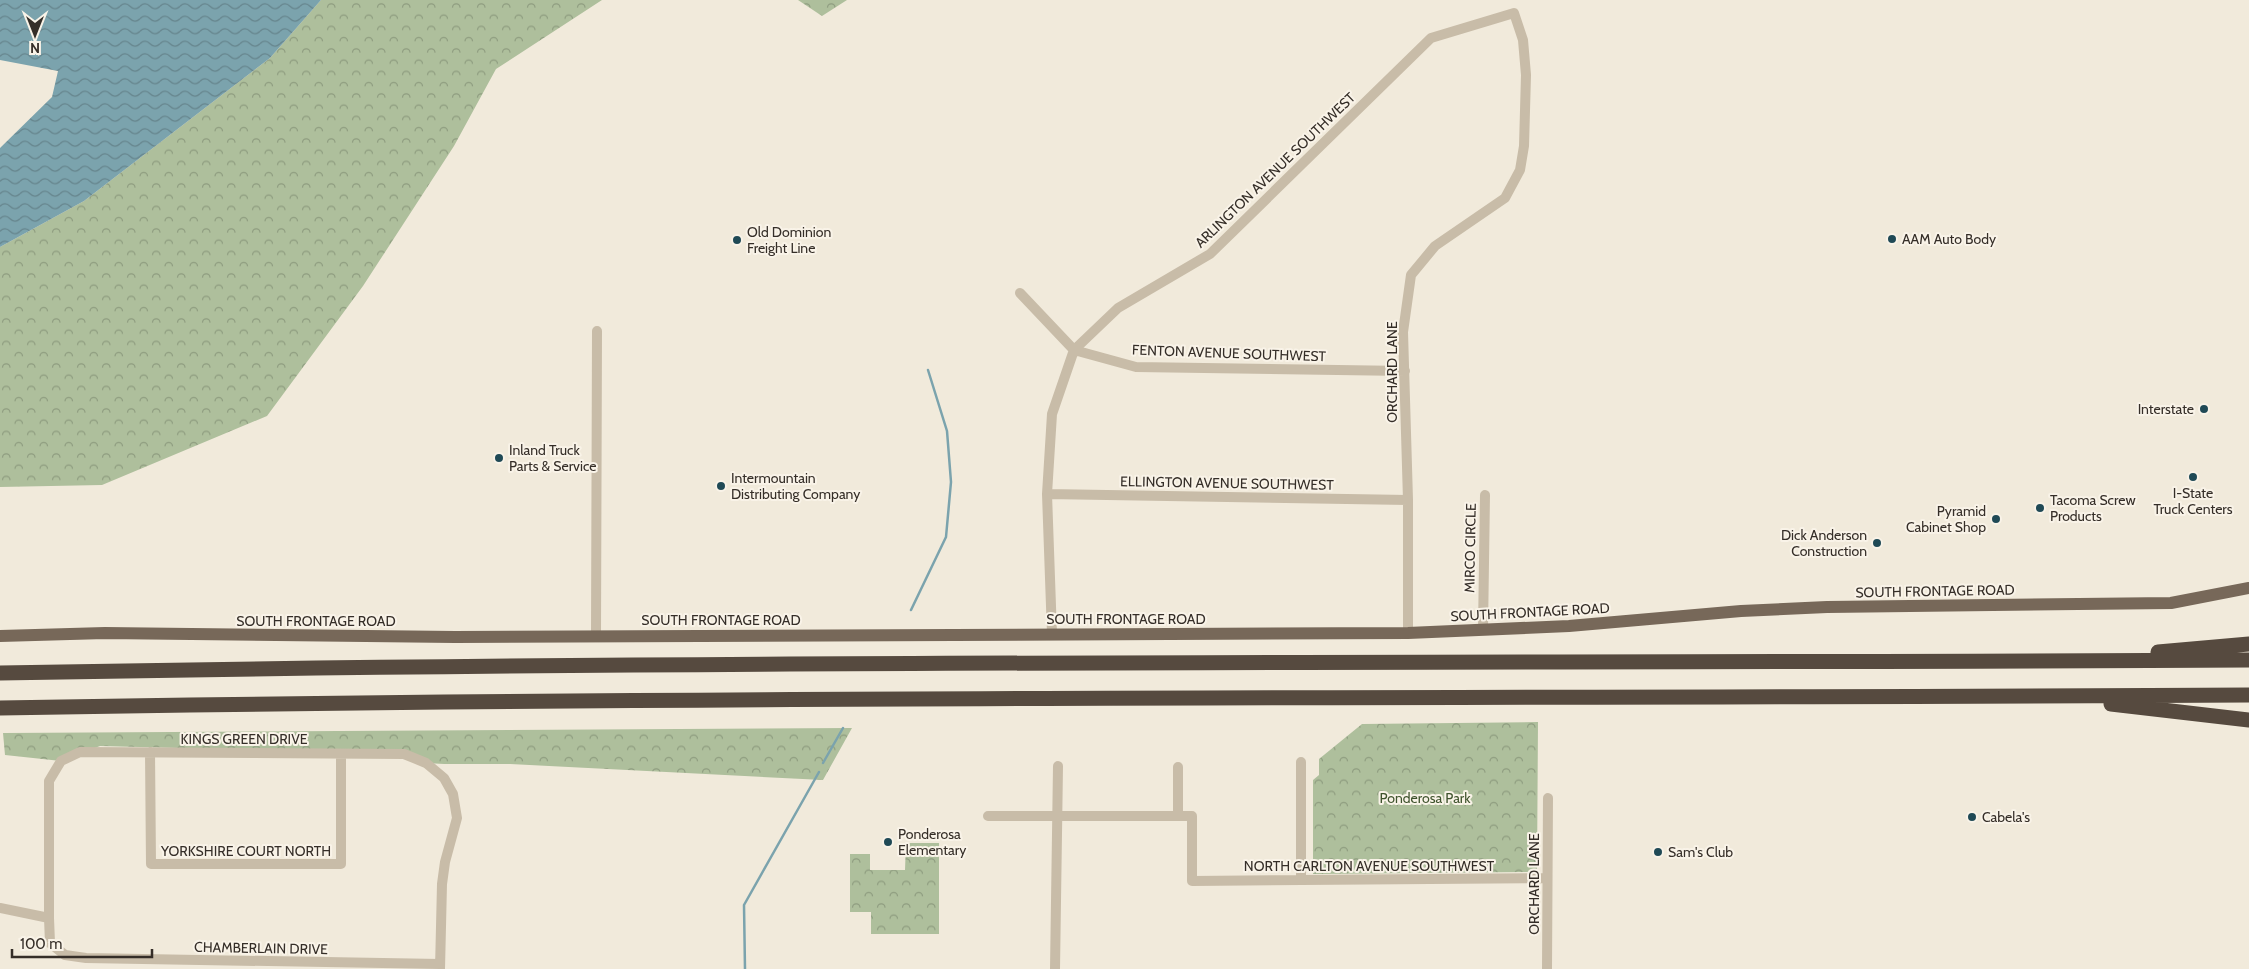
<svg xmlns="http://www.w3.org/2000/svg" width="2249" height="969" font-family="Cabin,sans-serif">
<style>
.forest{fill:url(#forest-crowns)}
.water{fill:url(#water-waves)}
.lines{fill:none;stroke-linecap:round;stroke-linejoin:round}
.stream{stroke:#7ba3ad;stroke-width:2.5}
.minor{stroke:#c8bca8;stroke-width:10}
.major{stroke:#776859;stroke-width:12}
.highway{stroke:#564a3f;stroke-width:15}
.poi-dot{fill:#1f4955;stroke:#f9f3e8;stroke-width:2}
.labels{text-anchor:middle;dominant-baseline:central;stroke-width:4;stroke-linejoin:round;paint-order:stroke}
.street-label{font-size:14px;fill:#352e28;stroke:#f9f3e8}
.poi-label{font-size:14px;fill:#352e28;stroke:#f9f3e8;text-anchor:start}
.park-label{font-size:14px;fill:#3f532d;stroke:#f9f3e8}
</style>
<defs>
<pattern id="forest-crowns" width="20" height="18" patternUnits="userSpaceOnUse" patternTransform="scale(1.25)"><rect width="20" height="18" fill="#aebf9c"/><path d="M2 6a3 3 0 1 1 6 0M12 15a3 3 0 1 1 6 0" fill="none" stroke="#8e9c7f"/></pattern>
<pattern id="water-waves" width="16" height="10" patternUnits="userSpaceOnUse" patternTransform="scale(1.25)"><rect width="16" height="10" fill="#7ba3ad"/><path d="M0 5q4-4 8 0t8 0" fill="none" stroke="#66858d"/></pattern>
</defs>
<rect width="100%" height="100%" fill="#f1eadb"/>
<!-- forest -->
<path class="forest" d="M321,0H602L496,69L454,146L363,286L267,416L102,485L0,487V247L84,201L270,58Z
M798,0H847L822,16Z
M1538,722L1537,872L1313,874V780L1319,775V759L1362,724Z
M852,728L823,780L510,764H444L426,763L404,754L100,746L61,761L5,755L3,733Z
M906,843H939V934H871V912H850V854H870V870H905Z"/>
<!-- water -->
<path class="water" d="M0,0H321L270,58L84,201L0,247V148L52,97L58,71L0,60Z"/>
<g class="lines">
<!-- stream -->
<path class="stream" d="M911,610L946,537L951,482L947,431L928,370
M823,763L843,728
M745,969L744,905L819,772"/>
<!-- minor -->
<path class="minor" d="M1020,293L1074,350L1136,367L1405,371
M1047,494L1408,500
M1483,630L1485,495
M1052,634L1047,494L1052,414L1074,350L1118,308L1210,254L1431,38L1514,13L1523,40L1526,75L1524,146L1520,170L1505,198L1435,246L1411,275L1403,332L1408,500V633
M596,635L597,331
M150,752L151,864H341V754
M1178,767V816H1192V881L1547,878
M988,816H1178
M1301,880V762
M0,908L49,918L50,943L65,955L86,958L440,964
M49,918V781L61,761L80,752L404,754L426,763L444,778L453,794L457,818L445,862L442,884L440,969
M1055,969L1058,766
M1547,969L1548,798"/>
<!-- major -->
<path class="major" d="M0,636L105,633L455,637L1408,633L1569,626L1741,611L1827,607L2171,603L2249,588"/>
<!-- highway -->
<path class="highway" d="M2158,652L2249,644
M0,673C749,659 1499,664 2249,660
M2111,704L2249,720
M0,708C750,695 1499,699 2249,695"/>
</g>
<!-- markers -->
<g class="poi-dot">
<circle cx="1892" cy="239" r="5"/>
<circle cx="737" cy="240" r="5"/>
<circle cx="2204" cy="409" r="5"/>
<circle cx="499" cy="458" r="5"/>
<circle cx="2193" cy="477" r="5"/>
<circle cx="721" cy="486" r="5"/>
<circle cx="2040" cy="508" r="5"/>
<circle cx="1996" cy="519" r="5"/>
<circle cx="1877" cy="543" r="5"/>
<circle cx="1972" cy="817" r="5"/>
<circle cx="888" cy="842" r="5"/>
<circle cx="1658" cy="852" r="5"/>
</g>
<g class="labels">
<!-- street labels -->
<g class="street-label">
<text transform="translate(1275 170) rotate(-44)">ARLINGTON AVENUE SOUTHWEST</text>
<text transform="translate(1229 353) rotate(2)">FENTON AVENUE SOUTHWEST</text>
<text transform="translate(1392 372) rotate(-90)">ORCHARD LANE</text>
<text transform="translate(1227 483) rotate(1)">ELLINGTON AVENUE SOUTHWEST</text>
<text transform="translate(1470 548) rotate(-89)">MIRCO CIRCLE</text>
<text transform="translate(1935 591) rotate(-1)">SOUTH FRONTAGE ROAD</text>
<text transform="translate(1530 612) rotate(-3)">SOUTH FRONTAGE ROAD</text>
<text x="1126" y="619">SOUTH FRONTAGE ROAD</text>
<text x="721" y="620">SOUTH FRONTAGE ROAD</text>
<text x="316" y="621">SOUTH FRONTAGE ROAD</text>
<text x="244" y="739">KINGS GREEN DRIVE</text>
<text x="246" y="851">YORKSHIRE COURT NORTH</text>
<text x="1369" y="866">NORTH CARLTON AVENUE SOUTHWEST</text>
<text transform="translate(1534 884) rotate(-90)">ORCHARD LANE</text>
<text transform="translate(261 948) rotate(1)">CHAMBERLAIN DRIVE</text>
</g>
<!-- poi labels -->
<g class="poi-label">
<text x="747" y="232">Old Dominion<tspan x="747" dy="16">Freight Line</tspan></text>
<text x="1902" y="239">AAM Auto Body</text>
<text x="2194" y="409" text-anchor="end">Interstate</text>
<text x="509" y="450">Inland Truck<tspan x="509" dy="16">Parts &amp; Service</tspan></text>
<text x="731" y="478">Intermountain<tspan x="731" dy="16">Distributing Company</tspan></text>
<text x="2193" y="493" text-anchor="middle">I-State<tspan x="2193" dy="16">Truck Centers</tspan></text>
<text x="2050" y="500">Tacoma Screw<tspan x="2050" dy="16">Products</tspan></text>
<text x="1986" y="511" text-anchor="end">Pyramid<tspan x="1986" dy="16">Cabinet Shop</tspan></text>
<text x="1867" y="535" text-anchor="end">Dick Anderson<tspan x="1867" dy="16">Construction</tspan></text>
<text x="1982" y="817">Cabela's</text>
<text x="898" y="834">Ponderosa<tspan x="898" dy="16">Elementary</tspan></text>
<text x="1668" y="852">Sam's Club</text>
</g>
<!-- park labels -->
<g class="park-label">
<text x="1425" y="798">Ponderosa Park</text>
</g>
</g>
<!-- north arrow -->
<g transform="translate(35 35) rotate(180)" stroke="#f9f3e8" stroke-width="4" paint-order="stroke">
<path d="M0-4L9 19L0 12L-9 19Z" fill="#352e28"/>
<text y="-8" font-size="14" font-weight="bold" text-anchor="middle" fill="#352e28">N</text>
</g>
<!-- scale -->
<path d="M12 949v8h140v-8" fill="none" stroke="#352e28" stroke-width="2.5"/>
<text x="20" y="949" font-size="15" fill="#352e28" stroke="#f9f3e8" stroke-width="4" paint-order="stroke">100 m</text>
</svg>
